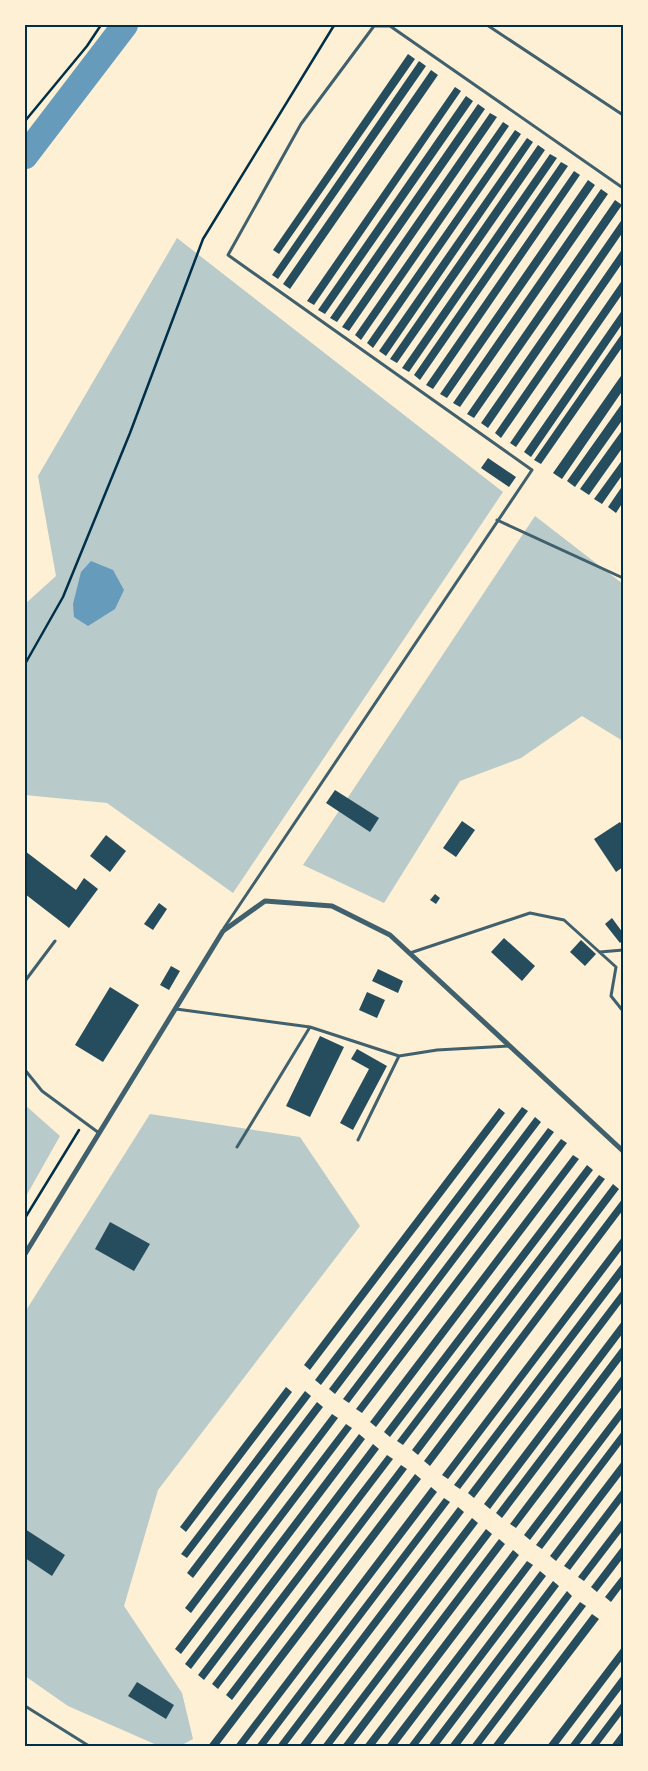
<svg xmlns="http://www.w3.org/2000/svg" width="648" height="1771" font-family="Lora,serif">
<style>
.green{fill:#b9caca}
.water{fill:#669bbc}
.lines{fill:none;stroke-linecap:round;stroke-linejoin:round}
.river{stroke:#669bbc;stroke-width:26}
.building{fill:#264d5e}
.path{stroke:#003049;stroke-width:2.5}
.service{stroke:#3f606c;stroke-width:3}
.minor{stroke:#3f606c;stroke-width:5}
.neatline{fill:none;stroke:#003049;stroke-width:2}
</style>
<rect width="100%" height="100%" fill="#fdf0d5"/>
<!-- green -->
<path class="green" d="M177,238L503,492L233,893L107,803L25,795V604L56,576L38,476Z
M535,516L623,584V741L582,716L521,758L460,781L384,903L303,865Z
M25,1105L60,1136L25,1198Z
M150,1114L300,1137L360,1226L158,1490L124,1606L182,1693L193,1739L180,1746H159L68,1706L25,1676V1312Z"/>
<!-- water -->
<path class="water" d="M91,561L113,570L124,590L115,609L88,626L74,617L73,604L81,572Z"/>
<g class="lines">
<!-- river -->
<path class="river" d="M25,156L125,25"/>
</g>
<!-- building -->
<path class="building" d="M408,54L415,59L279,254L273,250Z
M419,61L426,66L278,279L272,275Z
M431,70L438,75L290,289L283,284Z
M455,87L461,91L314,305L307,301Z
M466,96L473,101L325,314L318,310Z
M478,104L485,109L337,322L330,318Z
M490,113L497,117L349,331L342,327Z
M503,122L509,126L361,340L355,335Z
M515,130L521,134L373,348L367,343Z
M527,138L533,142L386,356L379,351Z
M538,145L545,150L397,363L390,359Z
M550,154L557,158L409,372L402,368Z
M561,162L568,166L420,380L414,375Z
M574,171L580,175L433,389L426,385Z
M588,180L595,185L447,398L440,394Z
M601,189L608,194L460,407L453,403Z
M615,200L622,205L474,418L467,414Z
M623,218V232L488,428L481,423Z
M623,248V262L501,438L495,433Z
M623,279V293L516,447L510,443Z
M623,309V323L531,457L524,452Z
M623,332V346L541,464L534,460Z
M623,373V390L562,479L553,473Z
M623,402V419L575,487L567,481Z
M623,429V447L589,495L580,489Z
M488,458L516,477L509,487L481,468Z
M623,459V474L602,504L594,499Z
M623,485V502L616,513L608,507Z
M335,790L379,818L370,832L326,803Z
M462,821L475,830L456,857L443,848Z
M620,822L623,826V867L616,872L594,839Z
M106,835L126,851L110,872L90,856Z
M25,851L76,890L84,878L98,889L69,928L25,894Z
M435,894L440,898L436,904L430,900Z
M159,903L167,909L153,930L144,924Z
M612,918L623,933V940L620,943L605,924Z
M504,938L535,966L522,981L491,952Z
M581,940L596,954L585,966L570,952Z
M171,966L180,971L169,990L160,985Z
M378,969L403,981L398,993L372,981Z
M110,987L139,1005L103,1062L75,1045Z
M367,992L385,1000L377,1018L359,1010Z
M320,1036L344,1047L310,1117L286,1106Z
M357,1049L387,1066L353,1130L340,1123L369,1069L351,1059Z
M522,1107L528,1111L321,1385L315,1380Z
M499,1108L505,1113L310,1370L304,1365Z
M535,1117L541,1122L335,1394L329,1389Z
M548,1128L554,1132L349,1403L343,1399Z
M561,1139L567,1143L362,1413L356,1409Z
M573,1155L579,1159L376,1427L370,1422Z
M587,1165L593,1170L390,1437L384,1432Z
M599,1175L605,1179L403,1445L397,1441Z
M613,1184L619,1189L418,1455L412,1450Z
M623,1198V1210L430,1466L424,1461Z
M110,1222L150,1244L134,1271L95,1249Z
M623,1236V1248L448,1479L442,1475Z
M623,1262V1275L460,1489L454,1485Z
M623,1289V1301L474,1498L468,1493Z
M623,1320V1333L490,1509L484,1504Z
M623,1345V1358L502,1518L496,1513Z
M623,1374V1387L516,1528L510,1524Z
M286,1387L292,1392L186,1532L180,1527Z
M305,1391L311,1396L187,1558L181,1554Z
M317,1402L323,1407L193,1578L187,1573Z
M623,1405V1417L530,1540L524,1535Z
M332,1414L338,1418L191,1613L185,1608Z
M346,1424L352,1428L181,1654L175,1649Z
M623,1430V1442L542,1549L536,1545Z
M359,1434L365,1439L191,1669L185,1664Z
M373,1444L379,1449L204,1680L198,1675Z
M387,1455L393,1459L218,1689L212,1684Z
M623,1460V1473L556,1561L550,1556Z
M401,1465L407,1469L232,1700L226,1695Z
M415,1474L421,1479L218,1746H208Z
M431,1487L437,1492L244,1746H235Z
M623,1488V1500L570,1570L564,1566Z
M444,1498L450,1502L265,1746H256Z
M458,1507L464,1512L286,1746H277Z
M472,1518L478,1523L309,1746H299Z
M623,1518V1530L584,1581L578,1577Z
M25,1529L65,1555L52,1576L25,1558Z
M486,1529L492,1534L331,1746H322Z
M499,1539L505,1544L352,1746H342Z
M623,1545V1558L597,1592L591,1587Z
M513,1550L519,1555L374,1746H364Z
M527,1561L533,1565L396,1746H386Z
M540,1571L546,1576L417,1746H408Z
M623,1574V1586L611,1602L605,1597Z
M553,1581L559,1586L438,1746H428Z
M567,1591L572,1596L459,1746H449Z
M580,1602L586,1606L480,1746H471Z
M592,1614L599,1619L502,1746H492Z
M623,1646V1659L557,1746H547Z
M623,1674V1687L578,1746H569Z
M137,1682L174,1705L166,1719L128,1696Z
M623,1701V1713L598,1746H589Z
M623,1730V1742L620,1746H611Z"/>
<g class="lines">
<!-- path -->
<path class="path" d="M25,121L87,46L101,25
M25,664L63,597L130,433L203,239L333,27L335,25
M25,1218L79,1130"/>
<!-- service -->
<path class="service" d="M487,25L623,115
M497,520L623,578
M224,928L532,470L228,255L301,124L374,26H390L623,188
M600,952L623,950
M410,953L530,913L564,920L616,967L611,996L623,1011
M25,981L55,941
M176,1009L310,1027L399,1056
M25,1070L42,1091L99,1133
M358,1140L399,1056L437,1050L509,1046
M237,1147L310,1027
M25,1706L89,1746"/>
<!-- minor -->
<path class="minor" d="M25,1254L223,931L265,901L332,906L390,935L623,1151"/>
</g>
<!-- border -->
<rect width="648" height="1771" fill="none" stroke="#fdf0d5" stroke-width="52"/>
<rect x="26" y="26" width="596" height="1719" class="neatline"/>
</svg>
